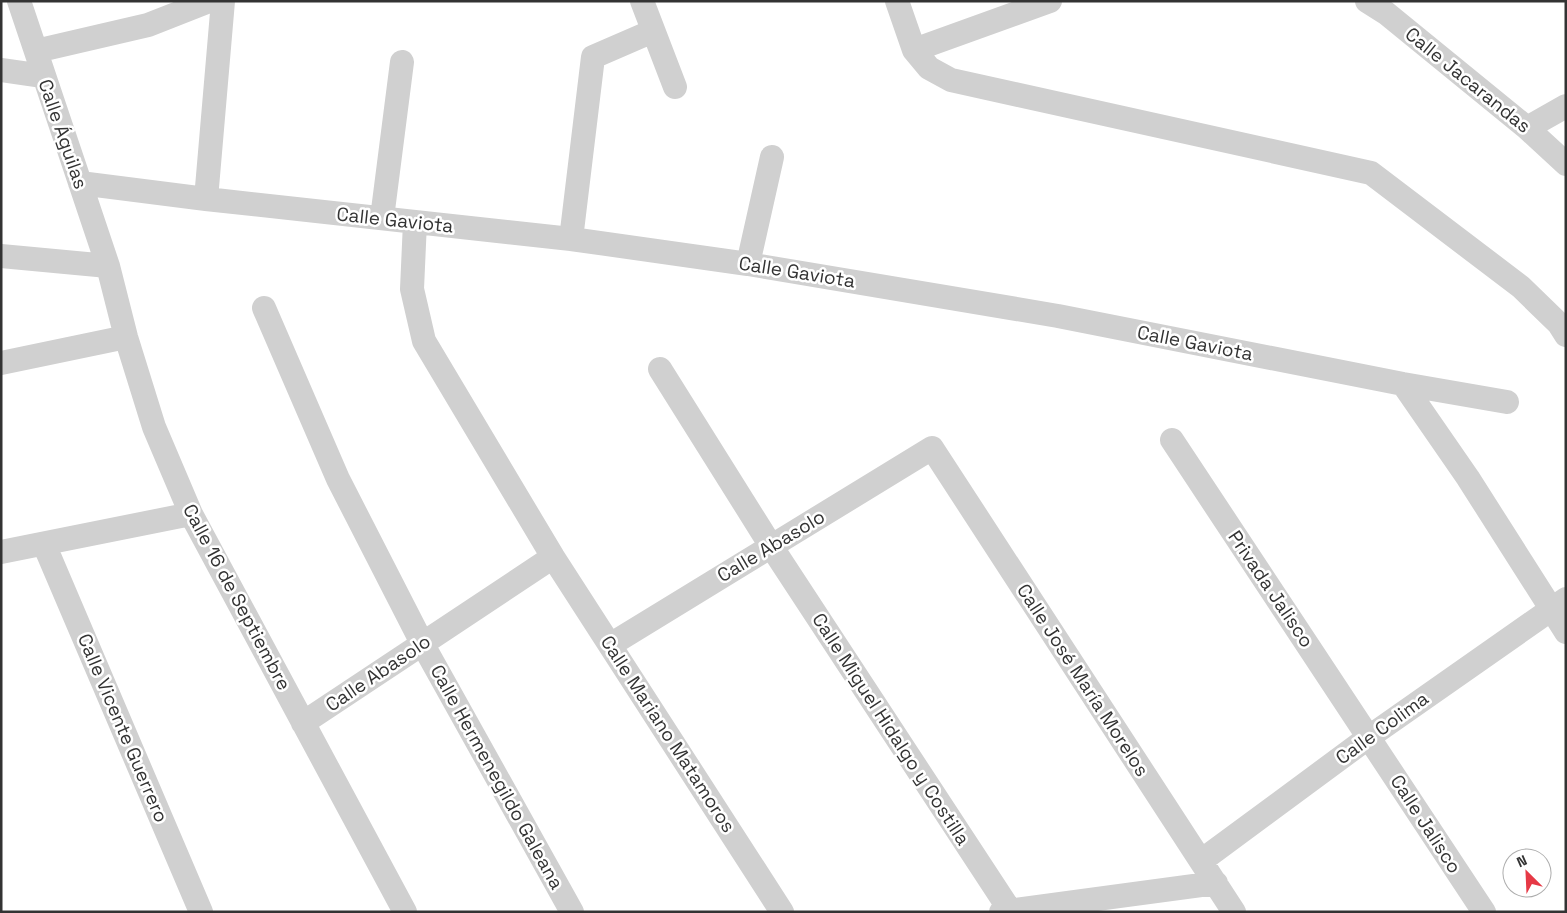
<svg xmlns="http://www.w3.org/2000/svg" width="1567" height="913" font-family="'Space Grotesk',sans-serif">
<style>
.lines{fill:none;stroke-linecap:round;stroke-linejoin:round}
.minor{stroke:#d0d0d0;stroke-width:24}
.labels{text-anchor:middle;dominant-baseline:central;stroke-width:5;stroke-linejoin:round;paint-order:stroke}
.street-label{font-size:19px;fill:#333;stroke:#fff}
</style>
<rect width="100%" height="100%" fill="#fff"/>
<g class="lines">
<!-- minor -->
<path class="minor" d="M19,1L108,266L126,337L154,427L191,514L405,912
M642,1L675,87
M897,1L914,50L929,68L951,80L1371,173L1521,287L1559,324L1566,335
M1367,1L1386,13L1527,128L1566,164
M914,50L1050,1
M36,51L148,25L209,1
M1,70L43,76
M1527,128L1566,106
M80,183L206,199L571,239L748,264L1058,316L1403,384L1507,402
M206,199L223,1
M382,218L402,62
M415,222L412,289L424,341L553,557L782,912
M571,239L593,57L653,31
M1,256L108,266
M748,264L772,157
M264,308L338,479L422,643L572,912
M1,363L126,337
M660,369L771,546L1011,912
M1403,384L1468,478L1566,632
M1172,440L1484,912
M44,544L201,912
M1,552L191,514
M610,645L932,448L1234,912
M303,723L553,557
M1201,861L1369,737L1566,599
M1001,912L1216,883"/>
</g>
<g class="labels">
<!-- street labels -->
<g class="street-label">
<text transform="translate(1468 80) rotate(39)">Calle Jacarandas</text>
<text transform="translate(63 134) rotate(71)">Calle Águilas</text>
<text transform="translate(395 220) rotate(6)">Calle Gaviota</text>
<text transform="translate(797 272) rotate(9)">Calle Gaviota</text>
<text transform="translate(1195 343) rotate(11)">Calle Gaviota</text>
<text transform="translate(771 546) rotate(-31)">Calle Abasolo</text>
<text transform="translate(1271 589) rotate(56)">Privada Jalisco</text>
<text transform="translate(237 597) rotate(62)">Calle 16 de Septiembre</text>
<text transform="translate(378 673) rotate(-34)">Calle Abasolo</text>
<text transform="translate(1083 680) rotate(57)">Calle José María Morelos</text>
<text transform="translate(123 728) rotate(67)">Calle Vicente Guerrero</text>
<text transform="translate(1382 728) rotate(-36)">Calle Colima</text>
<text transform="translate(891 729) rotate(57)">Calle Miguel Hidalgo y Costilla</text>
<text transform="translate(668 734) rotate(57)">Calle Mariano Matamoros</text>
<text transform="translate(497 777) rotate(61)">Calle Hermenegildo Galeana</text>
<text transform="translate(1426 824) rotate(57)">Calle Jalisco</text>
</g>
</g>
<!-- border -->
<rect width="1567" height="913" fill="none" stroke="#333333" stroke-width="5"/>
<!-- north arrow -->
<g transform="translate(1527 873) rotate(336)"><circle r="24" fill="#ffffff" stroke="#adadad"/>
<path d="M0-4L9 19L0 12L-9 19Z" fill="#e63946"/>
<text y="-8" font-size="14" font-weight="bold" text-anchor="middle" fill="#333333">N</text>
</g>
</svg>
